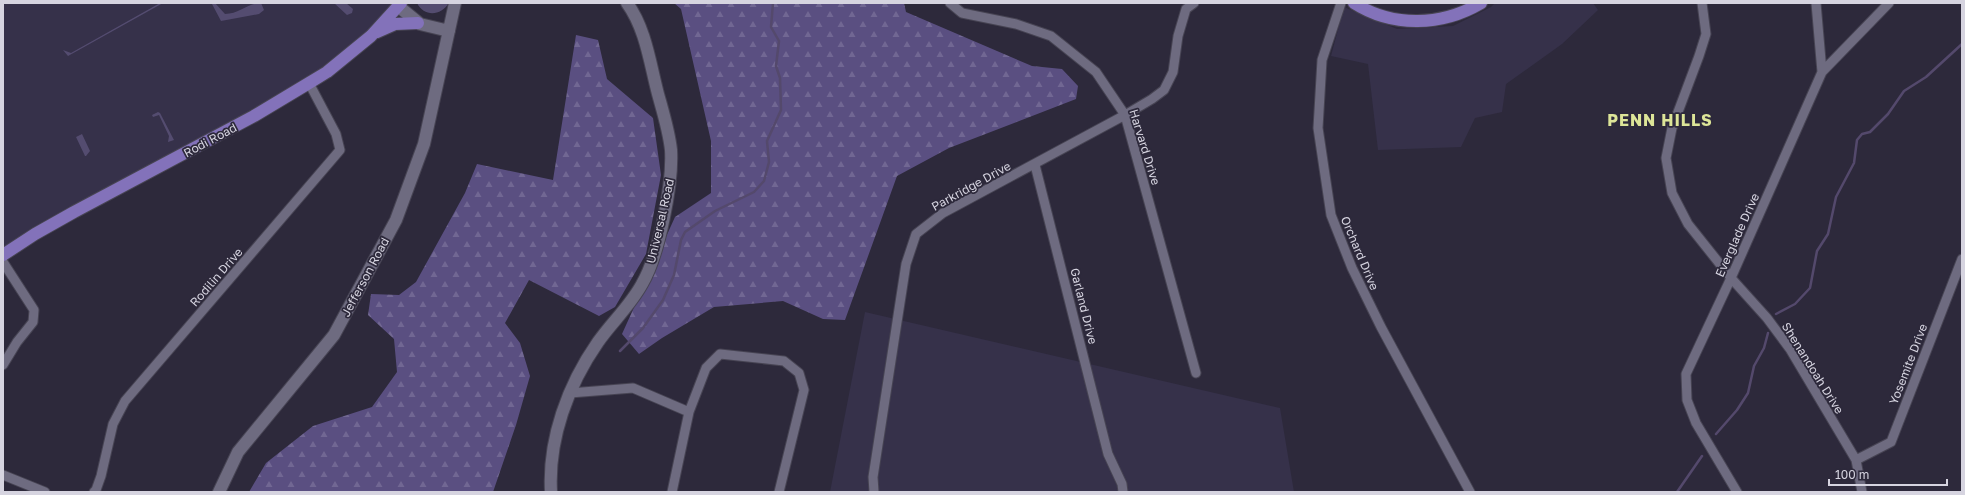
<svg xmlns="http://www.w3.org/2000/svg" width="1965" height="495" font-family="'Golos Text',sans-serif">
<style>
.built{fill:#36314a}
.green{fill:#544c70}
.forest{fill:url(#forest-firs)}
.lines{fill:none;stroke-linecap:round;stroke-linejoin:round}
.stream{stroke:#54496c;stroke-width:2.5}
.street-casing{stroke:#474453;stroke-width:11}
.secondary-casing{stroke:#474453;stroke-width:14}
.primary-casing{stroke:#474453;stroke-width:14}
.street{stroke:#6e6b80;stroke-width:9}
.secondary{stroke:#6e6b80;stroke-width:12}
.primary{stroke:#8372ba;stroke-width:12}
.labels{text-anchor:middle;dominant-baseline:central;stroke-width:3.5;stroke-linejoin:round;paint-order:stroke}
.street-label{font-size:12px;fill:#d6d4e0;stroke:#2d293b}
.district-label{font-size:16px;font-weight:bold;letter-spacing:1px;fill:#dde598;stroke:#2d293b}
</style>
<defs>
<pattern id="forest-firs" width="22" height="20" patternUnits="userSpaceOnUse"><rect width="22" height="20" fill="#5a4f81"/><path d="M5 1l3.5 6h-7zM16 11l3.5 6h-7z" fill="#716793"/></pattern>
</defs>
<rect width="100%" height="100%" fill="#2d293b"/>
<!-- built -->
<path class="built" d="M3,3H401L339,62L3,255Z
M1495,3H1593L1598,10L1562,44L1506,84L1502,112L1475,118L1461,147L1378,150L1368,64L1331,56L1344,7L1397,29L1453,26L1491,7Z
M865,312L1280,408L1294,492H830Z"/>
<!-- green -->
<path class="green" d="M160,3H163L68,56L63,50L71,53Z
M205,3H215L225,14C239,14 248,3 261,3L264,10L259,14L221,21L212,4Z
M334,3H346L353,9L352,13L347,15Z
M417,3H449C441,16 424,17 417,3Z
M158,112L160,113L174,140L168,142L169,136L159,115L153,117L152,115Z
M82,134L90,151L86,156H85L76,137Z"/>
<!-- forest -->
<path class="forest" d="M674,3H904L906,12L1032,66L1062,69L1078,86L1076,99L949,148L897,176L845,320L823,319L783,301L714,307L662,338L639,354L622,334L675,217L711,193V141L681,9Z
M576,35L598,40L607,79L653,118L661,175L646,254L615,307L599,316L529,280L505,323L520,343L530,376L516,425L493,492H249L266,463L313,426L372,407L397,372L394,339L368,315L371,294L399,295L416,282L465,193L477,164L553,180Z"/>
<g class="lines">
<!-- stream -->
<path class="stream" d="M1776,314L1795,304L1810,288L1817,251L1828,234L1836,197L1854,163L1857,140L1862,134L1870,132L1888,114L1904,91L1926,77L1962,44
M620,351L643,328L663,300L674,275L681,240L685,232L715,211L754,192L764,181L769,162L767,141L781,110L780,78L776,66L779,41L771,27L773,3
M1716,434L1737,410L1748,393L1754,366L1764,348L1768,333
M1677,492L1702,456"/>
<defs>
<path id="street" d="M950,3L962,13L1016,24L1051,36L1096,72L1125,115L1196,373
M1341,3L1322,60L1318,128L1331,215L1352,268L1381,327L1470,492
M1702,3L1706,34L1699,56L1672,128L1666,158L1672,193L1688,224L1731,278L1767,318L1790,349L1856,460L1862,492
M1816,3L1822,72
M1035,165L1108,454L1122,484L1123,492
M3,262L34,310L33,322L17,342L3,365
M570,393L633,388L689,412
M1856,460L1891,442L1962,259
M3,475L45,492
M94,492L96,490L101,476L113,424L125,401L340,150L336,134L309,83
M672,492L689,412L706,368L720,354L784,361L799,373L804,390L779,492
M874,492L873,477L906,264L916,234L943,213L1125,115L1152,99L1164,90L1173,72L1178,36L1186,9L1194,3
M1737,492L1696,423L1687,400L1686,374L1731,278L1822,72L1889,3"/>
<path id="secondary" d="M398,6L420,24L449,31
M219,492L238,452L334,335L396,220L424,144L455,3
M551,492C548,439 568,385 598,342C612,322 630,306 642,284C659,255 673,184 671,150C669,131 663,112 658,94C650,64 646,29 627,3"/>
<path id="primary" d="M1354,3C1393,28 1442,26 1481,3
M377,32L395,24L418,23
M3,255L35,234L74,212L254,116L309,83L327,72L371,36L401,3"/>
</defs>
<!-- street casing -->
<use href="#street" class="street-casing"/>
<!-- secondary casing -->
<use href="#secondary" class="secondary-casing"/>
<!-- primary casing -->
<use href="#primary" class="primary-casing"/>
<!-- street -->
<use href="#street" class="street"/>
<!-- secondary -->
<use href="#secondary" class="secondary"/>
<!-- primary -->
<use href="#primary" class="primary"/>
</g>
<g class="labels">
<!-- street labels -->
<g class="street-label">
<text transform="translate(210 140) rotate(-28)">Rodi Road</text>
<text transform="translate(1145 147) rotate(73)">Harvard Drive</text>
<text transform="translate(971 186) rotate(-29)">Parkridge Drive</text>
<text transform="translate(660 221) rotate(-77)">Universal Road</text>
<text transform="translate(1737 235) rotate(-66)">Everglade Drive</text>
<text transform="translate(1360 253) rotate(67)">Orchard Drive</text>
<text transform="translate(216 277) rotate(-49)">Rodilin Drive</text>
<text transform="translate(365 277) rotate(-62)">Jefferson Road</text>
<text transform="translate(1084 306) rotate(76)">Garland Drive</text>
<text transform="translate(1908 364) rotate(-69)">Yosemite Drive</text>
<text transform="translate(1813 368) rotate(58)">Shenandoah Drive</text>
</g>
<!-- district labels -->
<g class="district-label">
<text x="1660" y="120">PENN HILLS</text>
</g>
</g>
<!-- border -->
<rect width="1965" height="495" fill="none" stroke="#d6d4e0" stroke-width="8"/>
<!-- scale -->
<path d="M1829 479v6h118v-6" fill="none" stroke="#d6d4e0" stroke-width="2"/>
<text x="1835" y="479" font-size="12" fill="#d6d4e0" stroke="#2d293b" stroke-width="3" paint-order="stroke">100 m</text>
</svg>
